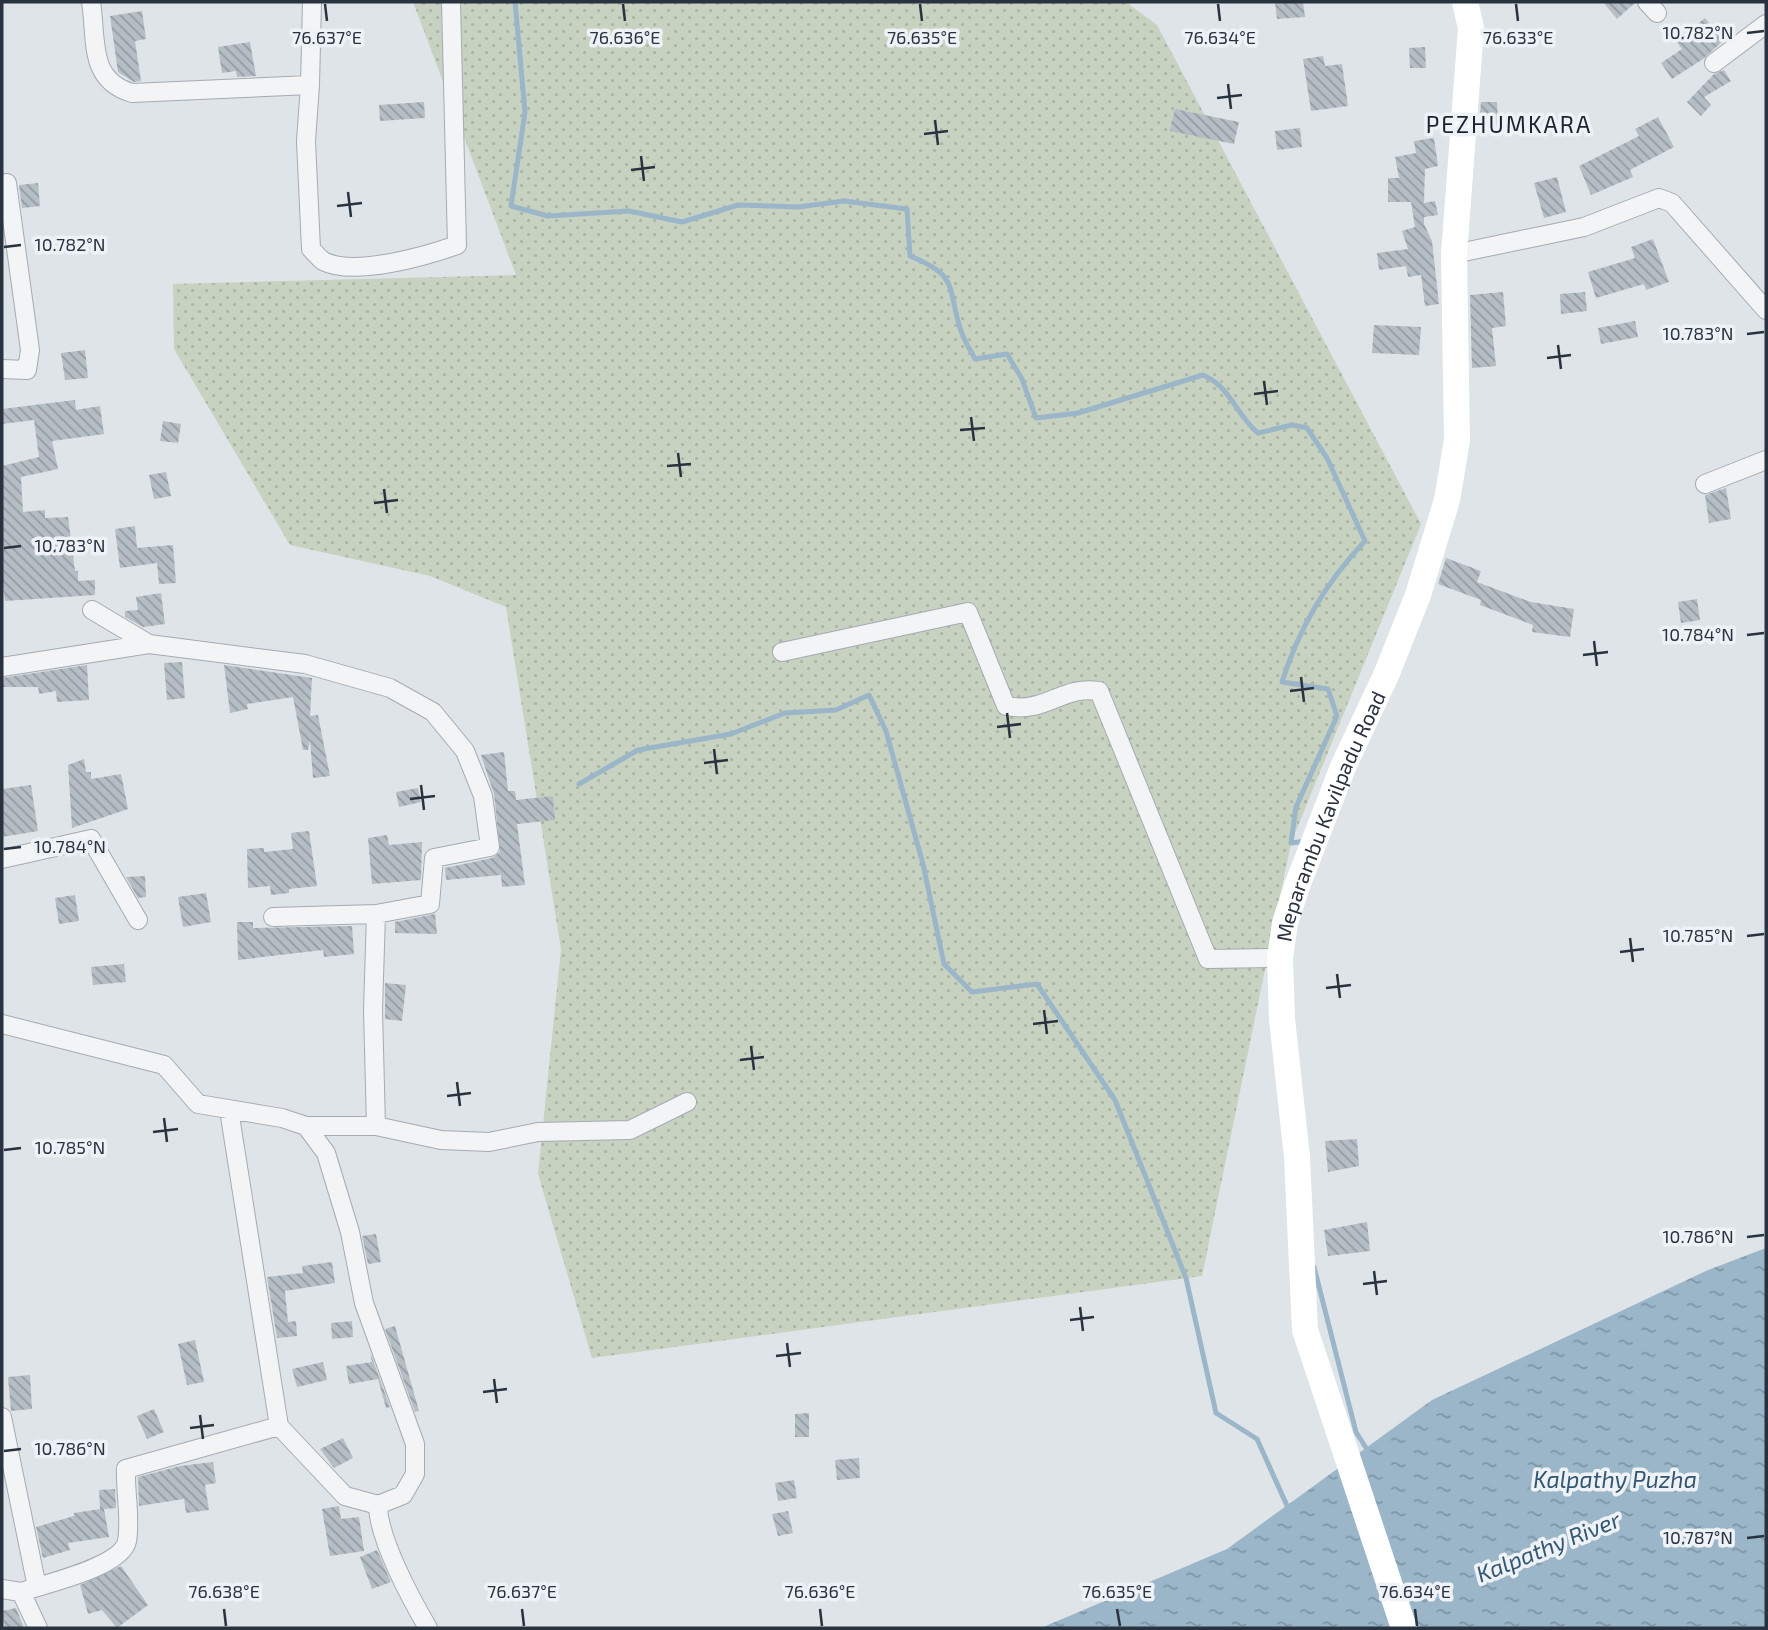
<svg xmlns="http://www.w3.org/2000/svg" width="1768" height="1630" font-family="'Exo 2',sans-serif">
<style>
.grass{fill:url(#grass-dots)}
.water{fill:url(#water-ripples)}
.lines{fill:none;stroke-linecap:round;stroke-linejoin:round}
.stream{stroke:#9ab6c8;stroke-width:5}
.building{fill:url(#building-back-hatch)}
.street-casing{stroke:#a4abb2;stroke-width:20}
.street{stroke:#f2f4f6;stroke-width:18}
.secondary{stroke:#fff;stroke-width:26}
.ticks{fill:none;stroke:#28333f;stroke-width:2.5}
.labels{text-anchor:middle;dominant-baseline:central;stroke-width:7;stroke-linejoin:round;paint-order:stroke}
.street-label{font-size:21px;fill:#28333f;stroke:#eef2f6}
.neighbourhood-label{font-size:23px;letter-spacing:2px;fill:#1a2430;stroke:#eef2f6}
.water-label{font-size:23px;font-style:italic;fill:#335772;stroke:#eef2f6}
.ticks-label{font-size:18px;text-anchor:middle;fill:#28333f;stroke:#eef2f6;stroke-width:7;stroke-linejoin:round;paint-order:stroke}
</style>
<defs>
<pattern id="grass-dots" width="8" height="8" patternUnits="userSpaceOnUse" patternTransform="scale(1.75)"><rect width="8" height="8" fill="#c7d2c0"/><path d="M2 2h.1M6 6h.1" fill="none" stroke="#abb5a6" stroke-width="1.8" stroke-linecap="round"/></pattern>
<pattern id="water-ripples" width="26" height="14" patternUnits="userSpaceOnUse" patternTransform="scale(1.75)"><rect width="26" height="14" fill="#9ab6c8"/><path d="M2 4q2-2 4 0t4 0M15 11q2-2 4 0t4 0" fill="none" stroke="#7e95a4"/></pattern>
<pattern id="building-back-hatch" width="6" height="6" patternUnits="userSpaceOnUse" patternTransform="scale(1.75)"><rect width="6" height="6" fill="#b6bec5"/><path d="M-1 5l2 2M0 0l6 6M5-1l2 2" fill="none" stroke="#949ba1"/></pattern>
</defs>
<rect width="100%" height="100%" fill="#dfe4e8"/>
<!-- grass -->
<path class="grass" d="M413,2H1126L1157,25L1421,524L1291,843L1202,1276L592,1358L538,1174L561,949L506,607L430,576L290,545L174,349L173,284L516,275Z"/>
<!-- water -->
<path class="water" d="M1766,1248V1628H1041L1227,1549L1432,1400L1708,1270Z"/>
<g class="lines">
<!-- stream -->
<path class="stream" d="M515,2L525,112L511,206L548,216L629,211L682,222L738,205L798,207L844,201L907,209L910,256C959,276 947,286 960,328C963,339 970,349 975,359L1007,354L1022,379L1036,418L1078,413L1203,375C1232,388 1235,414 1258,433L1292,425L1307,428L1327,458L1365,541C1326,582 1299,628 1282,682L1328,689L1337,716L1296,807L1291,843L1306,841
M579,784L638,750L731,734L785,713L836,710L869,695L886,731L923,864L944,964L972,992L1037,984L1115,1100L1186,1278L1216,1413L1257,1439L1289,1510
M1314,1267L1356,1432L1368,1451"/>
</g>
<!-- building -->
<path class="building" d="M1275,2H1303L1305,17L1277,19Z
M1603,2H1636L1617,19Z
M142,11L146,39L135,41L141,81L134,82L118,72L110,16Z
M1705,18L1723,41L1703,59L1672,79L1661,63L1682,49L1676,41Z
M250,42L256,76L237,77L236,71L222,73L218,47Z
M1425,47L1426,68H1410L1409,48Z
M1323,56L1325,66L1342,64L1348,106L1311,111L1303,59Z
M1724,70L1731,81L1704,97L1711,105L1701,116L1687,102L1714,74Z
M424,102L425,118L380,121L379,105Z
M1481,102H1497L1498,127H1479Z
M1175,109L1239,122L1234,144L1170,131Z
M1658,117L1674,147L1630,170L1633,177L1591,195L1579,166L1639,136L1635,129Z
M1300,128L1302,147L1277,150L1275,131Z
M1434,138L1438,166L1425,169L1424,203L1435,201L1438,215L1424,217V224L1432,241L1439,304L1425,306L1421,275L1408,277L1406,266L1379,270L1377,253L1408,249L1402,231L1415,227L1411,202H1388V178H1399L1395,157L1416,153L1414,141Z
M1557,177L1566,212L1544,218L1534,183Z
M38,183L40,206L22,208L19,185Z
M1653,239L1669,282L1646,290L1644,284L1596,298L1588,272L1635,258L1631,247Z
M1503,292L1506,326L1492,328L1496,366L1472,368L1470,295Z
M1585,292L1587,311L1561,314L1560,294Z
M1635,321L1638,337L1601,344L1598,328Z
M1374,325L1421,327L1419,355L1372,353Z
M85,350L88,378L65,380L61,353Z
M75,400L76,410L100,406L104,434L52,441L58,469L21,477L23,512L45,510V518L68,517L75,571H78V581L95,580V595L5,601L2,579V466L39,457L34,420L2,424V409Z
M163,421L181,424L178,443L160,441Z
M166,472L171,496L154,499L149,475Z
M1726,488L1731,519L1709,523L1705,495Z
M135,526L137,548L173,545L176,583L159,584L157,563L120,568L115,529Z
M1446,558L1481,571L1477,582L1531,602L1574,609L1570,637L1532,632L1533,625L1480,605L1481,600L1438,584Z
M161,593L165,624L143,627L125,617V611L138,610L136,597Z
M1697,599L1700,620L1681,623L1678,602Z
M182,662L185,698L167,700L164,663Z
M87,665L89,700L57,702L56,691L39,694L38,687H2V678Z
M224,665L312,678L310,716L318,715L330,776L313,778L310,740L308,750H303L293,697L247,704L248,709L230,713Z
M504,752L508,791H515L516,800L553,796L555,820L517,824L525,885L502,887L501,875L446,880L445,868L492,858L500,852L494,794L481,755Z
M84,759L86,772H91V779L121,774L128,809L72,828L68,765Z
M31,785L38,831L2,837V789Z
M418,788L421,802L399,807L396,792Z
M309,831L317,886L289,889V893L271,895L270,886L248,888L247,849L264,848V852L293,849L291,833Z
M387,835L389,845L422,842L421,880L372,884L368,838Z
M145,876L146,897L138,898L126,877Z
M206,893L211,922L183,927L178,897Z
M75,895L79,921L59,924L55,898Z
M435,914L437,934L395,933V922Z
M237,922H253V928L352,926L354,954L324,957L323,950L238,960Z
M124,964L126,982L93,985L91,967Z
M385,983L406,985L402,1021L385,1019Z
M1357,1139L1359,1166L1328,1172L1325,1141Z
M1367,1222L1370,1251L1328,1256L1324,1230Z
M376,1234L381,1262L368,1264L362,1236Z
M332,1262L335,1283L285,1291L288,1322L296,1321L297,1336L277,1338L267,1277L303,1273L302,1266Z
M352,1321L353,1337L332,1339L331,1323Z
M395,1326L419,1411L415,1412L385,1329Z
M195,1340L204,1382L187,1385L178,1344Z
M370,1352L390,1407L386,1408L378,1379L349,1384L346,1366L372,1362Z
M323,1362L327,1380L297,1387L292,1369Z
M30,1375L32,1409L11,1411L8,1377Z
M154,1409L164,1432L147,1439L137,1416Z
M809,1413V1437H795V1414Z
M343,1438L353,1458L334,1468L320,1449Z
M859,1458L860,1478L837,1480L835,1460Z
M213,1462L216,1483L205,1485L209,1510L186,1513L184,1499L139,1506L138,1477L180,1466Z
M794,1480L797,1498L778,1501L775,1483Z
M115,1489L116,1508L104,1509L109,1537L68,1543L70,1550L43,1558L36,1527L74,1516V1513L100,1509L99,1490Z
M339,1506L341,1519L359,1517L364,1551L330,1556L322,1509Z
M788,1511L793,1533L778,1536L772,1514Z
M377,1550L391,1582L372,1589L360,1557Z
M121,1566L148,1605L117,1628L102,1610L88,1614L80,1585Z
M16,1608L24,1628H5L2,1611Z"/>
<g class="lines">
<defs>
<path id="street" d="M91,2C97,40 88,80 132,93L310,85L306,141L311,249C315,253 319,258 323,261C354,277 426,256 457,245L451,2
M1647,2L1657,13
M1714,63L1766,24
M310,85L312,2
M1454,254L1584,227L1659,198L1672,203L1766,310
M2,369L27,370L30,350L7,183
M1705,484L1766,460
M92,610L149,644
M782,652L968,612L1006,706C1046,714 1062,685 1099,691L1208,959L1280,958
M2,667L149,644L305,664L390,688L433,712L465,751L483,796L490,847L434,858L430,904L376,914L373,1010L376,1126
M2,859L91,839L138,920
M273,917L376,914
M2,1024L164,1065L198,1104L282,1118L306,1126L326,1153L350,1232L364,1303L415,1444V1474L403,1495L378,1505C378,1538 411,1599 428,1628
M229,1110L279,1426L345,1496L378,1505
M306,1126H376L441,1140L489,1142L538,1132L630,1130L687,1102
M2,1417L37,1587
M2,1589L21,1592
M38,1628L21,1592C44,1584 122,1567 127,1541C131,1519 125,1491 126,1469L279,1426"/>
</defs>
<!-- street casing -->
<use href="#street" class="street-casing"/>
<!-- street -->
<use href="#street" class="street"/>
<!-- secondary -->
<path class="secondary" id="s1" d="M1404,1628L1305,1330L1297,1157L1282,1019L1280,958L1285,923L1297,886L1343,767L1387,673L1418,595L1447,500L1457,440L1454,254L1471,28L1465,2"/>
</g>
<!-- ticks -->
<path class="ticks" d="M325,4L327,21M623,4L625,21M920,4L922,21M1218,4L1220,21M1516,4L1518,21M1747,33L1764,31M1228,84L1231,109M1217,98L1242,95M935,120L938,145M924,134L948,131M641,156L644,181M631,170L655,167M348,192L351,217M337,206L362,203M4,247L21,245M1747,334L1764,332M1558,345L1561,369M1547,358L1571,355M1264,381L1267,405M1254,394L1278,391M971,417L974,441M960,430L985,428M678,453L681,477M667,466L691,464M384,489L387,513M374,503L398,500M4,548L21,546M1747,635L1764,633M1594,641L1597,666M1583,655L1608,652M1301,677L1304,702M1290,691L1314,688M1007,713L1010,738M997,727L1021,724M714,749L717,774M704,763L728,760M421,785L424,810M410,799L435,796M4,849L21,847M1747,936L1764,934M1630,938L1633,962M1620,952L1644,949M1337,974L1340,998M1326,988L1351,985M1044,1010L1047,1034M1033,1024L1058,1021M751,1046L754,1070M740,1060L764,1057M457,1082L460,1106M447,1096L471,1093M164,1118L167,1142M153,1132L178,1129M4,1150L21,1148M1747,1237L1764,1235M1374,1271L1377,1295M1363,1284L1387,1281M1080,1307L1083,1331M1070,1320L1094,1317M787,1343L790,1367M776,1356L801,1353M494,1379L497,1403M483,1392L507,1389M200,1415L203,1439M190,1428L214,1425M4,1451L21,1449M1747,1538L1764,1536M224,1609L226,1626M522,1609L524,1626M820,1609L822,1626M1117,1609L1120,1626M1415,1609L1417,1626"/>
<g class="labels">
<!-- street labels -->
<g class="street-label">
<text stroke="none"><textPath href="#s1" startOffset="838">Meparambu Kavilpadu Road</textPath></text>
</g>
<!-- neighbourhood labels -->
<g class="neighbourhood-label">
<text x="1509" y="124">PEZHUMKARA</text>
</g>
<!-- water labels -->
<g class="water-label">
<text x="1615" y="1479">Kalpathy Puzha</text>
<text transform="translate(1548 1546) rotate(-22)">Kalpathy River</text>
</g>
</g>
<g class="ticks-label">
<text x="1698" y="39">10.782°N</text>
<text x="327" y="44">76.637°E</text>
<text x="625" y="44">76.636°E</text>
<text x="922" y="44">76.635°E</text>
<text x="1220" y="44">76.634°E</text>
<text x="1518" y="44">76.633°E</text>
<text x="70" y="251">10.782°N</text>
<text x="1698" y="340">10.783°N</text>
<text x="70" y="552">10.783°N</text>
<text x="1698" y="641">10.784°N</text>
<text x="70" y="853">10.784°N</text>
<text x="1698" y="942">10.785°N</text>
<text x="70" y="1154">10.785°N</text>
<text x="1698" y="1243">10.786°N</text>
<text x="70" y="1455">10.786°N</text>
<text x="1698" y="1544">10.787°N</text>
<text x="224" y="1598">76.638°E</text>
<text x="522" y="1598">76.637°E</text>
<text x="820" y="1598">76.636°E</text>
<text x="1117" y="1598">76.635°E</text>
<text x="1415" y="1598">76.634°E</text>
</g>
<!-- border -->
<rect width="1768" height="1630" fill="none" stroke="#28333f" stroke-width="7"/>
</svg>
